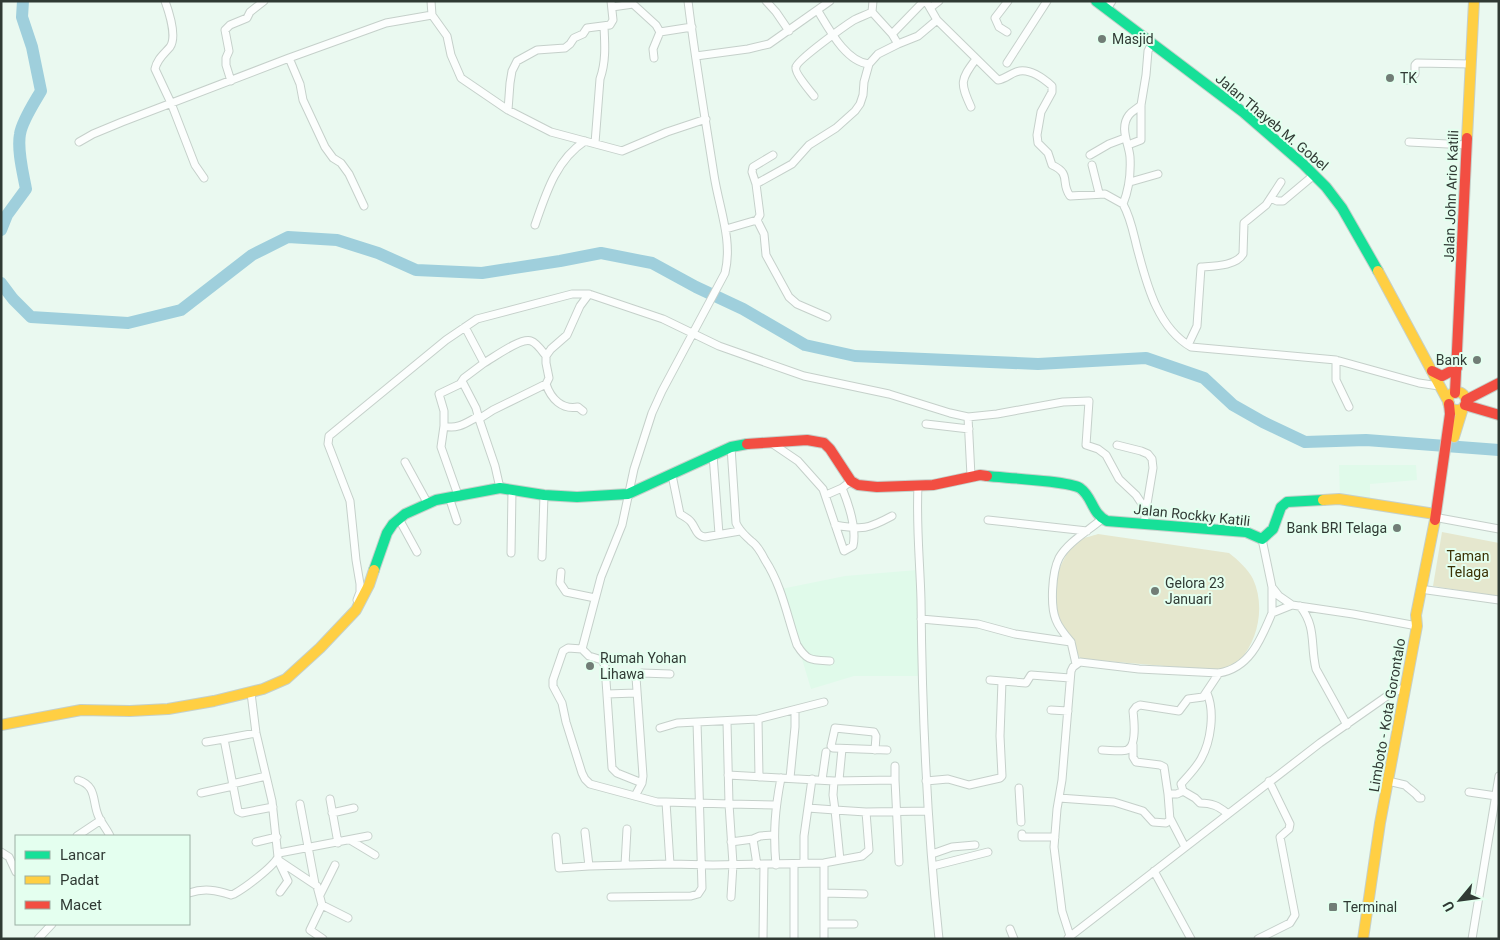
<svg xmlns="http://www.w3.org/2000/svg" width="1500" height="940" font-family="Roboto,sans-serif">
<style>
.built{fill:#e0faea}
.green{fill:#e5e7ce}
.lines{fill:none;stroke-linecap:round;stroke-linejoin:round}
.river{stroke:#9fcfdc;stroke-width:12}
.street-casing{stroke:#c5d0ca;stroke-width:9}
.fast-casing{stroke:#c5d0ca;stroke-width:12}
.slow-casing{stroke:#c5d0ca;stroke-width:12}
.jam-casing{stroke:#c5d0ca;stroke-width:12}
.street{stroke:#fcfefd;stroke-width:7}
.fast{stroke:#16e098;stroke-width:10}
.slow{stroke:#ffcf43;stroke-width:10}
.jam{stroke:#f24e42;stroke-width:10}
.poi-dot{fill:#717d76;stroke:#e4ffef;stroke-width:2}
.labels{text-anchor:middle;dominant-baseline:central;stroke-width:4;stroke-linejoin:round;paint-order:stroke}
.poi-label{font-size:14px;fill:#303a34;stroke:#e4ffef;text-anchor:start}
.street-label{font-size:14px;fill:#303a34;stroke:#e4ffef}
.park-label{font-size:14px;fill:#3a3104;stroke:#e4ffef}
</style>
<rect width="100%" height="100%" fill="#eaf9f0"/>
<!-- built -->
<path class="built" d="M1339,465H1416L1417,480L1370,484V499L1340,498Z
M917,570L919,676H854L811,689L781,589L845,576Z"/>
<!-- green -->
<path class="green" d="M1442,532L1499,543V597L1433,586Z
M1098,534L1229,553C1238,560 1248,569 1253,579C1265,605 1259,639 1240,660C1237,665 1229,668 1224,671L1081,659C1073,648 1062,637 1057,625C1047,602 1058,554 1080,540C1085,537 1093,536 1098,534Z"/>
<g class="lines">
<!-- river -->
<path class="river" d="M1,230L7,215L26,189C23,173 17,150 20,134C22,121 34,103 41,91L32,47L22,17L23,1
M1,283L13,299L31,317L128,323L181,310L252,255L288,237L337,240L378,253L416,270L482,273L560,261L601,253L652,263L696,287L743,309L805,345L855,356L1038,364L1146,358L1204,378L1233,405L1263,422L1305,442L1366,440L1499,450"/>
<defs>
<path id="street" d="M165,1C169,12 177,37 170,47C164,54 157,59 155,69L171,103L195,165L204,178
M431,1L432,15L447,36L451,55L461,78L508,110L551,132L622,151L667,132L706,119
M766,1L776,12L789,31
M926,1L937,20L998,80C1005,79 1010,74 1016,72C1029,67 1043,78 1052,86V92L1041,112L1037,135L1038,143L1048,153L1052,165C1072,174 1060,182 1070,196L1105,194L1123,204
M612,7L633,4L656,25L660,32L653,49L654,58
M930,8L939,1
M1107,9L1112,1
M818,11C829,29 846,62 869,64
M660,32L692,27
M1007,32L999,27L995,18L1008,1
M892,34L924,1
M898,44L918,36L937,20
M696,56L748,49L769,44L830,1
M1007,63L1047,1
M1407,80L1415,74V65L1417,63L1471,64
M231,81L226,65V58L229,51L225,30L230,25L247,18L250,12L264,1
M814,96C810,91 794,72 796,67C797,60 846,25 854,20C860,17 866,15 872,12L873,1
M1141,105C1137,109 1132,111 1129,115C1119,128 1129,144 1130,157C1131,174 1129,189 1123,204C1132,220 1134,238 1139,255C1148,289 1159,328 1191,347L1336,360
M971,107C960,83 960,80 976,59
M508,110L510,83L512,71L517,61L537,50L565,48L570,44L574,38L583,34L587,28L610,25L613,20L611,1
M79,142L93,134L122,122L289,58
M1409,142L1467,145
M595,143L600,79C606,62 605,45 604,27
M1128,145L1141,140V105L1146,75L1148,51L1152,43
M1090,155L1109,144L1125,138
M1092,165L1099,193
M1130,182L1158,174
M756,184L752,172L753,167L773,155
M1271,198L1277,201H1283L1314,175
M364,206L349,174L341,163L333,158L325,147L303,100L300,84L289,58L386,23L432,15
M757,220L764,234L766,255L789,297L797,304L827,317
M535,225C546,193 556,160 585,141
M726,229L757,220L760,215L756,184L792,164L809,145L836,128L855,111L860,104L863,95L864,82L869,64L878,54L898,44L892,34L872,12
M1188,345L1197,326L1201,267C1214,266 1236,266 1243,254L1244,223L1266,205L1281,182
M484,363C493,358 521,337 531,341C537,343 542,351 546,356
M462,381L476,408L479,419
M546,384C551,399 562,410 578,407L583,411
M1349,407L1336,380V360L1419,383L1439,386
M968,417L971,476
M926,424L969,429
M444,426C458,430 467,422 479,416
M770,442L798,461L823,489L844,551L853,546C857,528 849,505 842,488
M1117,445L1141,451L1148,454L1152,459L1153,468L1146,510
M731,447L736,523C740,532 745,535 751,541C757,545 762,554 765,560C782,586 787,616 797,645C807,661 811,660 830,661
M713,455L719,534
M405,462L428,504
M672,475L680,514C683,516 688,518 691,522C696,528 696,536 705,537L740,531
M918,486C916,524 920,562 921,600C922,713 927,826 939,939
M500,488L495,466L479,419L493,410L546,384L549,378L546,363V356L551,349L567,335L580,306L589,294L663,319L719,346L804,376L889,394L950,413L968,417L997,414L1063,402L1089,401L1086,445L1098,449L1106,455L1119,479L1136,495L1146,510L1144,524
M458,495L441,447L444,426V411L439,394L460,384L464,378L484,363L465,327
M826,495L842,488L851,481
M449,497L457,521
M1439,518L1499,529
M399,519L417,552
M988,520L1087,531
M835,525C863,530 868,529 892,516
M1262,539L1272,587V613
M511,553L512,490
M542,557L544,495
M561,572L560,583L566,592L595,598
M1272,587L1279,596L1292,605
M1427,590L1499,600
M357,600L360,592V584L356,560L350,501L328,444L329,436L446,340L477,319L572,294H589
M1300,606C1317,628 1310,645 1316,669L1347,725
M921,619L978,624L1015,634L1071,642L1076,664
M1071,642C1065,635 1059,628 1056,620C1050,606 1052,572 1059,558C1068,542 1088,531 1102,519
M582,649L568,648L563,651L553,680V686L562,703L566,722L582,773L585,779L590,784L657,802H666L670,864
M990,680L1002,681
M1207,693C1215,712 1211,741 1201,759C1196,768 1188,776 1181,784L1183,791L1195,798L1200,803C1212,803 1218,806 1227,813
M607,694L636,693
M1051,710L1068,711
M758,719L759,777
M697,722L758,719L824,702
M727,722L729,804L776,805
M256,733L224,739L238,811L242,813L273,807
M206,742L224,739
M1133,745V757L1136,762L1160,765L1164,767L1168,794
M875,750L876,736L874,732L835,728L831,746L833,748L887,750
M1102,750C1109,750 1121,752 1127,750C1137,746 1134,720 1133,711L1136,707L1140,705L1179,711L1188,699L1203,697L1219,673
M895,766V780
M728,775L834,781L833,795L835,810L808,808
M790,778L795,727V710
M78,780C97,786 92,800 98,815C101,823 107,829 110,836
M822,780L826,752
M839,780L842,749
M834,781L895,780L899,862
M926,781L948,779L969,785L1000,778L1002,776L1000,736L1002,681L1026,683L1031,675L1070,678
M1388,781L1405,785C1410,790 1415,792 1419,798H1421
M642,783L643,776L636,677L642,673L670,674
M232,784L266,776
M1019,788L1021,822
M1469,792L1496,796
M201,793L233,786
M635,796L642,783L617,773L612,768L605,666L602,660L589,656L582,649L601,577L622,525L634,469L652,413L662,391L725,273C733,240 719,208 714,175C705,117 695,59 688,1
M1059,798L1114,802L1143,811L1153,822L1166,823L1170,820L1168,794H1177L1183,791
M330,799L338,843
M666,802L729,804L733,864L731,897
M300,804L315,884
M332,813L354,808
M1170,818L1185,847
M585,832L589,866
M1022,834V837H1055
M77,836L101,820
M556,837L559,868L589,866L670,864L713,865L824,863L840,860L835,810L866,812L928,811
M753,839L757,865
M350,840L375,855
M256,842L277,837
M731,842L753,839L760,836L773,835
M1,852L9,857L16,872
M279,853L368,836
M932,854L952,847L975,845
M278,860L317,886L322,905L310,930L323,939
M278,860L288,881L280,892
M840,860L862,856L869,850L866,812
M804,863V836L812,779
M824,863V939
M794,864V939
M625,865L627,829
M776,865C773,833 775,809 781,778
M933,866L988,852
M1154,871L1191,939
M189,893C204,888 216,890 231,895L234,894C245,888 273,867 278,857L272,801L256,733L251,693
M824,893L864,894
M320,895L335,865
M611,897L691,896L698,894L702,888L697,722L677,723L660,728
M322,905L348,918
M824,924H854
M1010,929L1014,939
M1070,936L1062,911L1054,847L1057,809L1062,780L1071,671L1073,667L1080,662L1139,669L1219,673C1250,668 1261,639 1272,613L1292,605L1353,614L1417,626
M1068,938L1320,743L1390,694L1406,687
M38,939L52,924
M763,939L764,865
M1258,939L1290,923L1295,915L1280,837L1289,829L1290,824L1269,781
M1472,939L1499,776"/>
<path id="fast" d="M1096,1L1243,112L1303,164L1326,187L1342,208L1378,271
M987,476C1005,478 1068,481 1080,488C1093,497 1091,513 1107,521L1246,532L1262,539L1273,529L1281,507L1287,502L1323,500
M374,570L387,533L393,524L405,514L436,500L500,488L544,495L577,497L628,494L731,447L747,444"/>
<path id="slow" d="M1467,138L1474,1
M1378,271L1449,403
M1448 401a9 9 0 1 1 18 0a9 9 0 1 1-18 0Z
M1454,437L1463,408
M1323,500L1339,499L1435,514
M1,725L81,710L130,711L168,709L214,701L263,689L286,679L320,648L356,610L369,585L374,570
M1363,939L1380,823L1417,626L1416,615L1435,520"/>
<path id="jam" d="M1432,371L1442,376L1457,368
M1455,393L1467,138
M1466,400L1499,383
M1465,405L1499,415
M747,444L807,440L824,443L830,449L851,481L858,485L877,487L933,485L980,475L987,476
M1435,520L1450,414L1449,404"/>
</defs>
<!-- street casing -->
<use href="#street" class="street-casing"/>
<!-- fast casing -->
<use href="#fast" class="fast-casing"/>
<!-- slow casing -->
<use href="#slow" class="slow-casing"/>
<!-- jam casing -->
<use href="#jam" class="jam-casing"/>
<!-- street -->
<use href="#street" class="street"/>
<!-- fast -->
<use href="#fast" class="fast"/>
<!-- slow -->
<use href="#slow" class="slow"/>
<!-- jam -->
<use href="#jam" class="jam"/>
</g>
<!-- markers -->
<g class="poi-dot">
<circle cx="1102" cy="39" r="5"/>
<circle cx="1390" cy="78" r="5"/>
<circle cx="1477" cy="360" r="5"/>
<circle cx="1397" cy="528" r="5"/>
<circle cx="1155" cy="591" r="5"/>
<circle cx="590" cy="666" r="5"/>
<rect x="1328" y="902" width="10" height="10" rx="2.5"/>
</g>
<g class="labels">
<!-- poi labels -->
<g class="poi-label">
<text x="1112" y="39">Masjid</text>
<text x="1400" y="78">TK</text>
<text x="1467" y="360" text-anchor="end">Bank</text>
<text x="1387" y="528" text-anchor="end">Bank BRI Telaga</text>
<text x="1165" y="583">Gelora 23<tspan x="1165" dy="16">Januari</tspan></text>
<text x="600" y="658">Rumah Yohan<tspan x="600" dy="16">Lihawa</tspan></text>
<text x="1343" y="907">Terminal</text>
</g>
<!-- street labels -->
<g class="street-label">
<text transform="translate(1272 122) rotate(40)">Jalan Thayeb M. Gobel</text>
<text transform="translate(1451 196) rotate(-88)">Jalan John Ario Katili</text>
<text transform="translate(1192 515) rotate(6)">Jalan Rockky Katili</text>
<text transform="translate(1387 715) rotate(-80)">Limboto - Kota Gorontalo</text>
</g>
<!-- park labels -->
<g class="park-label">
<text x="1468" y="556">Taman<tspan x="1468" dy="16">Telaga</tspan></text>
</g>
</g>
<!-- border -->
<rect width="1500" height="940" fill="none" stroke="#303a34" stroke-width="5"/>
<!-- legend -->
<rect x="15" y="835" width="175" height="90" fill="#e4ffef" stroke="#9cb0a4"/>
<rect x="25" y="851" width="25" height="8" fill="#16e098" stroke="#9cb0a4"/>
<text x="60" y="860" font-size="15" fill="#303a34">Lancar</text>
<rect x="25" y="876" width="25" height="8" fill="#ffcf43" stroke="#9cb0a4"/>
<text x="60" y="885" font-size="15" fill="#303a34">Padat</text>
<rect x="25" y="901" width="25" height="8" fill="#f24e42" stroke="#9cb0a4"/>
<text x="60" y="910" font-size="15" fill="#303a34">Macet</text>
<!-- north arrow -->
<g transform="translate(1460 900) rotate(241)" stroke="#e4ffef" stroke-width="4" paint-order="stroke">
<path d="M0-4L9 19L0 12L-9 19Z" fill="#303a34"/>
<text y="-8" font-size="14" font-weight="bold" text-anchor="middle" fill="#303a34">U</text>
</g>
</svg>
